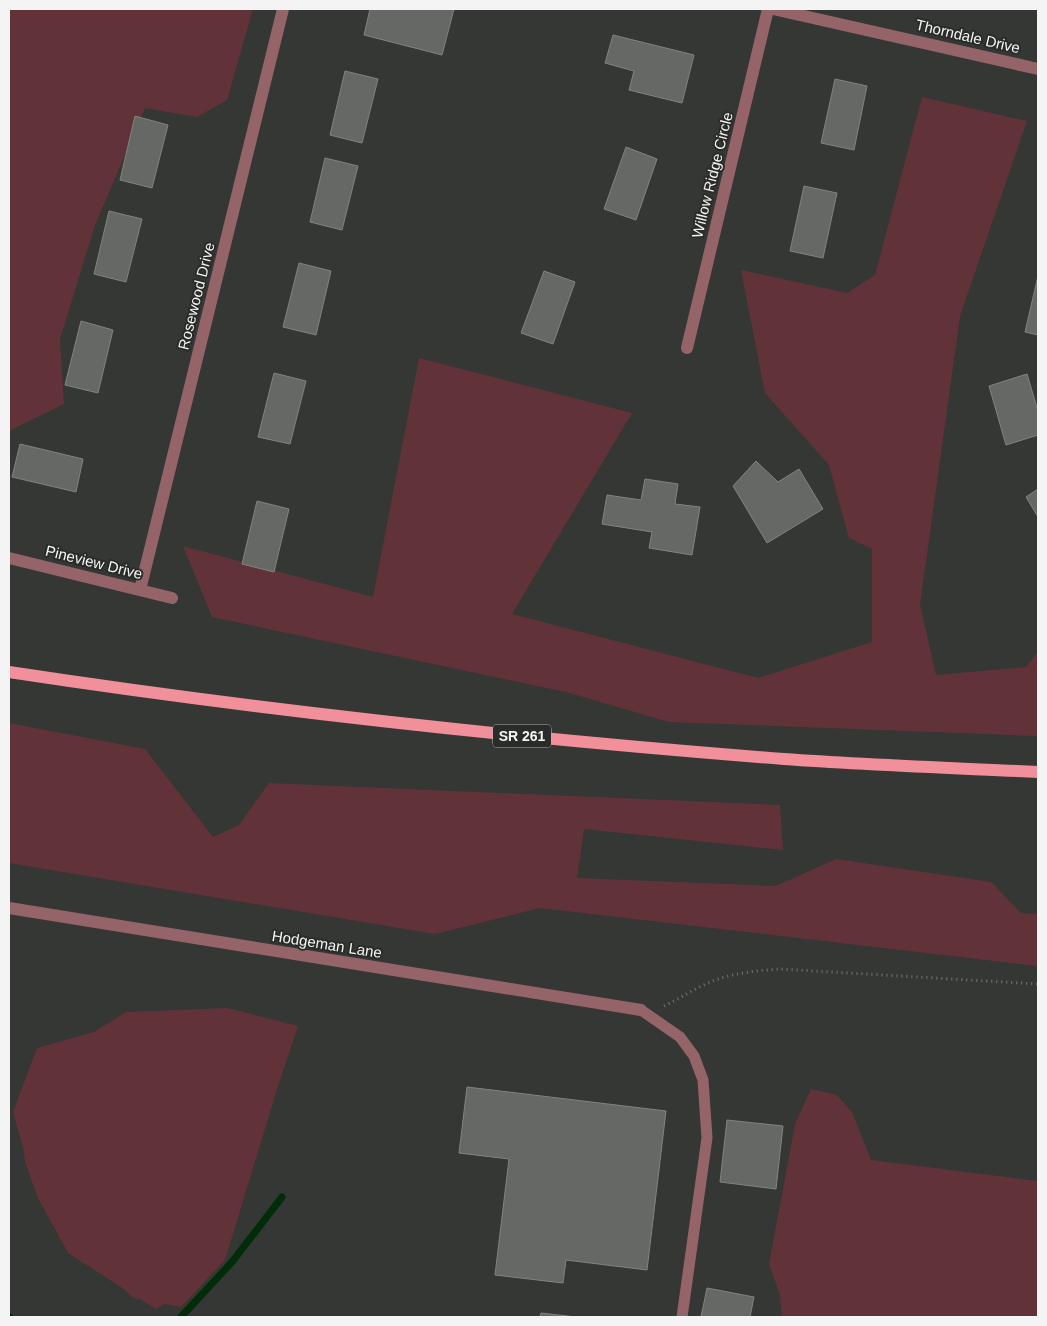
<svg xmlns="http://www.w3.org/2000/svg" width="1047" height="1326" font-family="Arial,sans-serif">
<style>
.green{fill:#613339}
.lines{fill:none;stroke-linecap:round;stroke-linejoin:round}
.stream{stroke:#002c08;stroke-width:7}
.building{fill:#656865;stroke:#818481}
.path{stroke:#737673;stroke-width:3;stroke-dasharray:1 4;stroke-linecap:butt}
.lane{stroke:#956469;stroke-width:11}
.street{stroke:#956469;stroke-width:12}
.primary{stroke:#f18f9b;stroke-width:12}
.labels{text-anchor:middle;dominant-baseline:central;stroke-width:4;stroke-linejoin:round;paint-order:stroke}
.shield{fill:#2a2c2a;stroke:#b7b8b7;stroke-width:1}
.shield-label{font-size:14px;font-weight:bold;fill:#f3f4f3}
.street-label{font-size:15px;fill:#f3f4f3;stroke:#2a2c2a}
</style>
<rect width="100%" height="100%" fill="#343734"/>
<!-- green -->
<path class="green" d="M9,9H253L227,100L197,117L145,108L95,225L60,339L64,404L9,431Z
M922,97L1027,121L960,316L920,605L936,675L1026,667L1038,652V736L669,722L566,692L212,617L183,546L373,597L419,358L632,413L512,614L758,678L872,642V549L849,538L829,465L765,393L741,270L847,293L875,275Z
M9,723L145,749L213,837L239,825L269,783L780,805L783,850L584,829L577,878L776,886L836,859L991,882L1021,913L1038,914V966L540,908L435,934L9,863Z
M227,1008L298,1026L278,1086L225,1260L181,1307L165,1304L156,1309L140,1299L133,1298L124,1289L68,1253L38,1198L25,1162L24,1151L13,1112L37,1048L94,1032L126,1012Z
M811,1089L837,1095L852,1112L871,1160L1038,1181V1317H782L780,1295L769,1264L795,1124Z"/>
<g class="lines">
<!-- stream -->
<path class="stream" d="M9,1317H10
M181,1317L232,1262L282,1197"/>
</g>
<!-- building -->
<path class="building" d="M370,9H454L442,55L364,35Z
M613,35L694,55L682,103L629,90L634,71L605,63Z
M345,71L378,79L362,143L330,135Z
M835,79L867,86L854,150L821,143Z
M135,116L168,125L152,188L120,180Z
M626,147L657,159L636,220L604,209Z
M325,158L358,166L342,230L310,222Z
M804,186L837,193L823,258L790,251Z
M109,211L142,219L126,282L94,274Z
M299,263L331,271L316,335L283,327Z
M544,271L575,282L553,344L521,333Z
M1038,276V335L1025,332Z
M81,321L113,330L98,393L65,385Z
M274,373L306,381L290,444L258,437Z
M1027,374L1038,411V435L1006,445L989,386Z
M20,444L83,459L76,492L12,477Z
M756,461L778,482L799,469L823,509L767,543L733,486Z
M645,479L678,484L675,504L700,507L692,555L649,548L652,532L602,524L607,495L641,500Z
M1038,489V517L1026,497Z
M257,501L289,509L274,572L242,564Z
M467,1087L666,1111L647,1270L566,1260L563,1283L495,1275L509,1159L459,1153Z
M727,1120L783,1126L776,1189L720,1182Z
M707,1288L754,1297L750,1317H701Z
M541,1313L576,1317H540Z"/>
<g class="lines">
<!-- path -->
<path class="path" d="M664,1006C679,999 692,990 706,984C729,973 755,971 780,969L1038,984"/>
<!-- lane -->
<path class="lane" d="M641,1010L680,1037L694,1056L703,1080L707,1138L682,1317"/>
<!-- street -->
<path class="street" d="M773,9L1038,69
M687,348L768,9
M9,558L172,598
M140,590L283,9
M9,908L641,1010"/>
<!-- primary -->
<path class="primary" d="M9,672C266,711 525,739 784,759C868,765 953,768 1038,772"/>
</g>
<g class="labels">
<!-- shield labels -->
<rect class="shield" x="493" y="724.5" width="58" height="23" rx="4"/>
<g class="shield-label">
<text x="522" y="736">SR 261</text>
</g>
<!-- street labels -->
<g class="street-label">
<text transform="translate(968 36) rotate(13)">Thorndale Drive</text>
<text transform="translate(712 175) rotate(-76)">Willow Ridge Circle</text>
<text transform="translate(196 296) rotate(-76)">Rosewood Drive</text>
<text transform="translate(94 562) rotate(14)">Pineview Drive</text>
<text transform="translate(327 944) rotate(9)">Hodgeman Lane</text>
</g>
</g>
<!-- border -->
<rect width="1047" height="1326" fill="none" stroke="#f3f4f3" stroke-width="20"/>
</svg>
